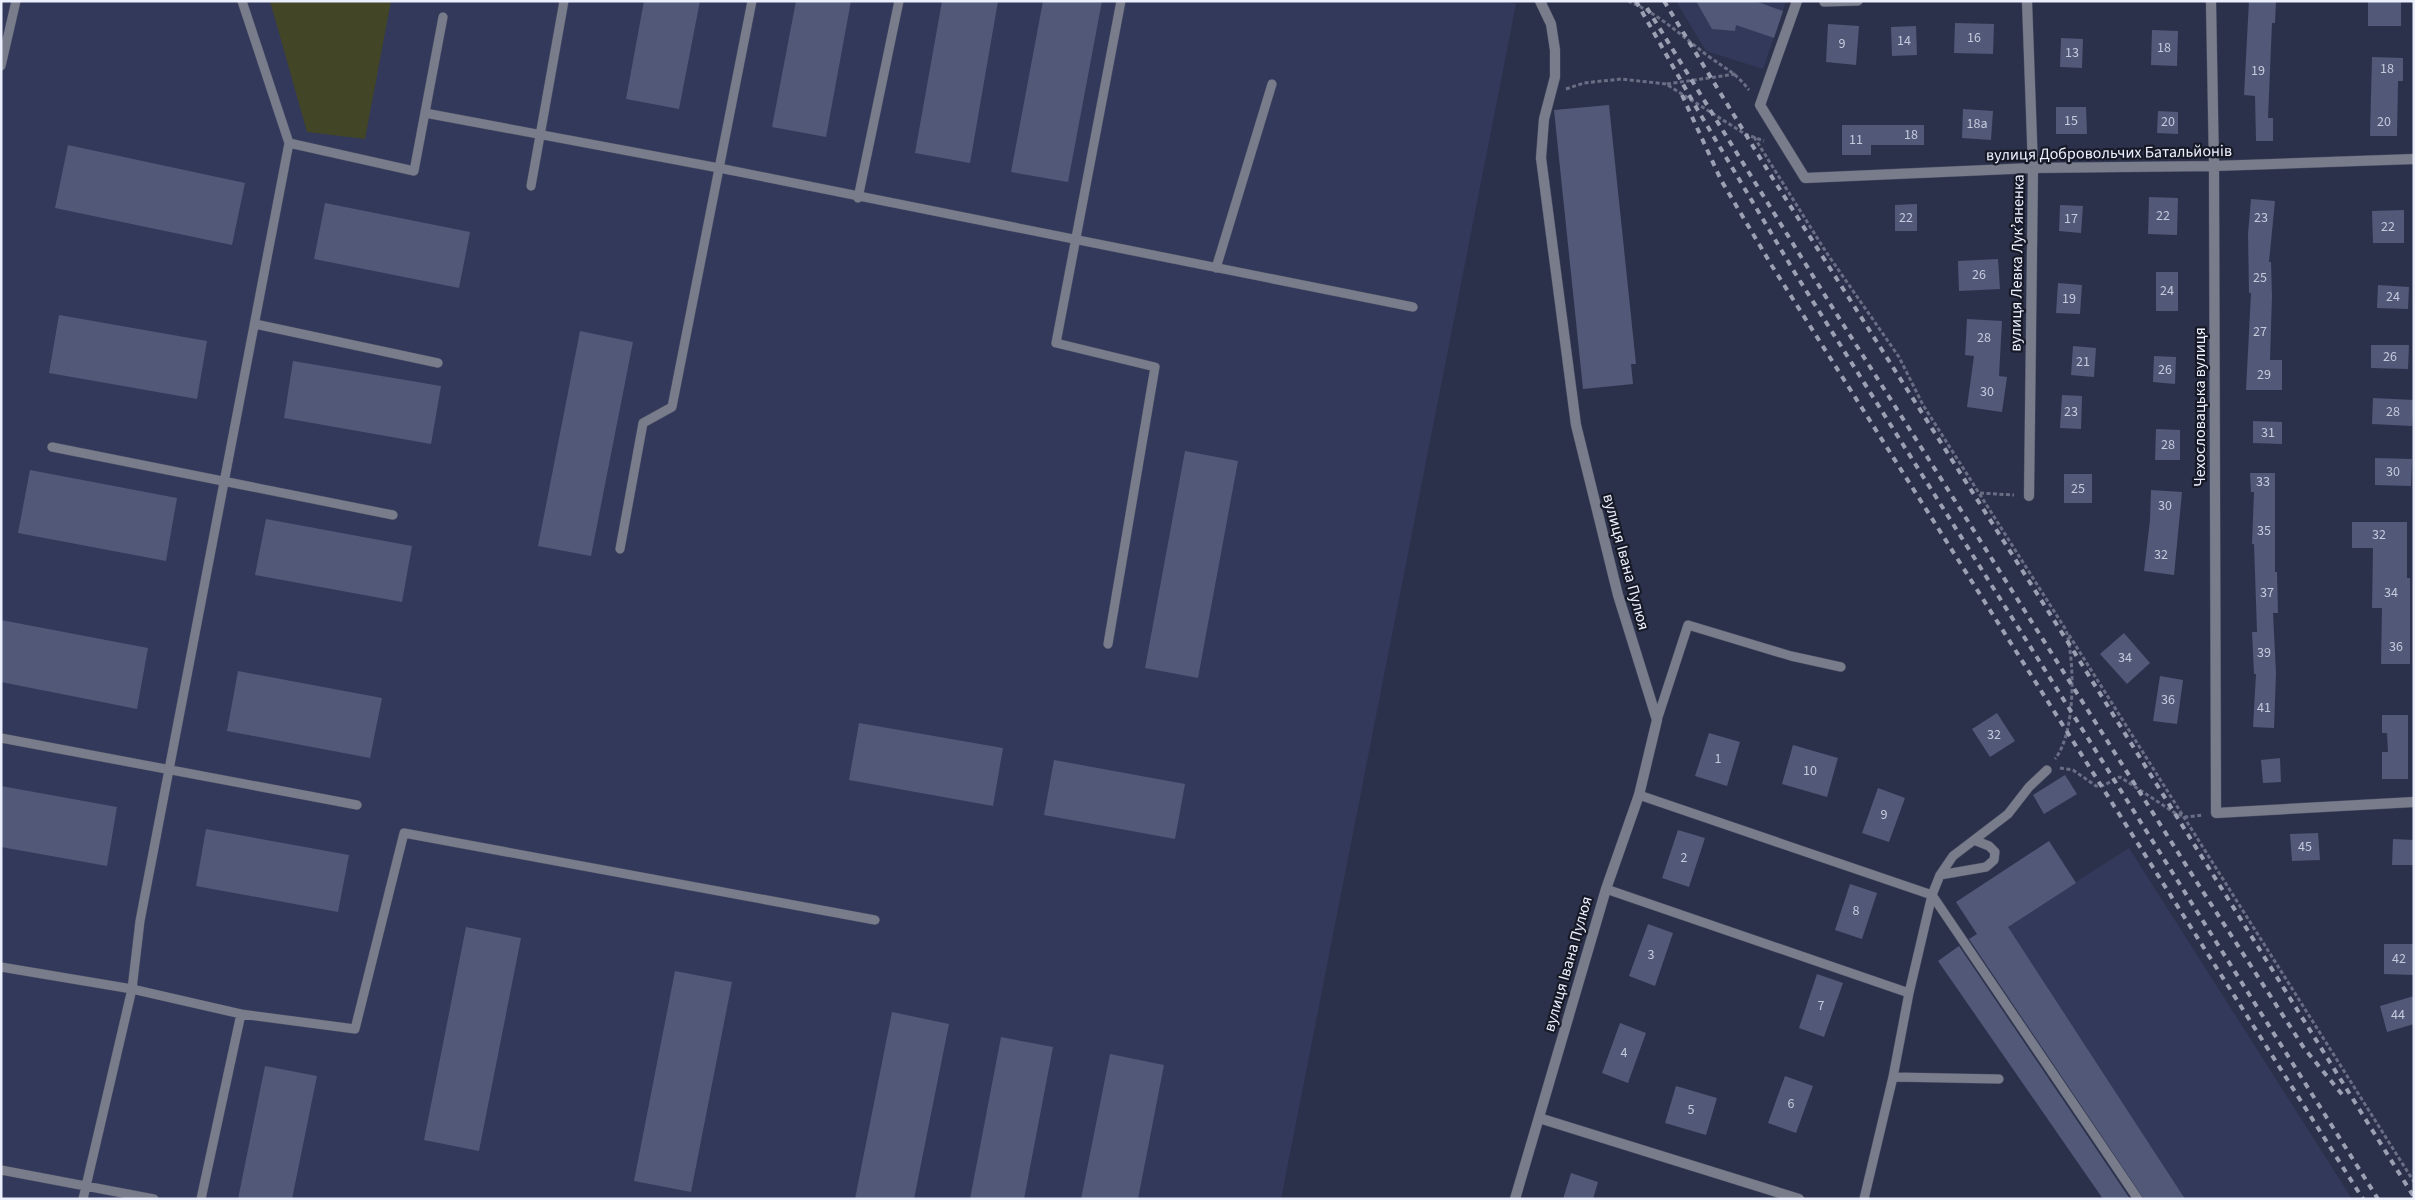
<svg xmlns="http://www.w3.org/2000/svg" width="2415" height="1200" font-family="'Source Sans 3',sans-serif">
<style>
.built{fill:#33395b}
.green{fill:#424526}
.building{fill:#515878}
.lines{fill:none;stroke-linecap:round;stroke-linejoin:round}
.lane-casing{stroke:#474c64;stroke-width:10}
.street-casing{stroke:#474c64;stroke-width:11}
.path{stroke:#696e84;stroke-width:3;stroke-dasharray:4 2.5;stroke-linecap:butt}
.lane{stroke:#797c8a;stroke-width:9}
.street{stroke:#797c8a;stroke-width:10}
.rail{stroke:#9ca0b3;stroke-width:4;stroke-dasharray:6 6;stroke-linecap:butt}
.labels{text-anchor:middle;dominant-baseline:central;stroke-width:4.5;stroke-linejoin:round;paint-order:stroke}
.number-label{font-size:14px;fill:#c5cadc}
.street-label{font-size:16px;fill:#ecf0fe;stroke:#171a26}
</style>
<rect width="100%" height="100%" fill="#2c314b"/>
<!-- built -->
<path class="built" d="M1,1H1505L1516,4L1281,1199H1Z
M1676,1H1786L1763,69L1706,51Z
M2049,841L2076,882L2129,848L2352,1199H2151L1956,902Z"/>
<!-- green -->
<path class="green" d="M270,1H391L365,139L307,132Z"/>
<!-- building -->
<path class="building" d="M644,1H700L679,109L626,99Z
M796,1H851L826,137L772,127Z
M942,1H998L970,163L915,153Z
M1043,1H1102L1068,182L1011,172Z
M1696,1H1755L1783,11L1774,38L1736,25L1735,31L1712,29Z
M2249,1H2276L2275,23H2272L2268,118H2273V141H2256L2255,96L2244,95Z
M2368,1H2401V26H2368Z
M1955,23L1994,24L1993,54L1954,53Z
M1828,24L1859,26L1856,65L1826,62Z
M1916,26L1917,55L1892,56L1891,27Z
M2152,30L2178,31L2177,66L2151,65Z
M2061,38L2083,39L2082,68L2060,67Z
M2372,57L2403,58V81H2398L2397,136H2370Z
M1609,105L1636,364H1631L1633,384L1583,389L1554,110Z
M2056,107H2086L2087,134H2056Z
M1963,109L1993,111L1991,140L1962,138Z
M2158,111L2178,112V134L2157,133Z
M1842,125H1924V145H1871V155H1842Z
M68,145L245,183L232,245L55,208Z
M2149,197L2178,198L2177,235L2148,234Z
M2251,199L2275,201L2269,262H2271L2272,295L2270,360H2282V390H2246L2251,293H2249L2248,234Z
M325,203L470,232L459,288L314,259Z
M1917,204V231H1895V205Z
M2060,205L2083,206L2081,233L2059,231Z
M2404,210V243H2373L2372,211Z
M1998,259L2000,289L1959,291L1958,261Z
M2156,272H2178V311H2156Z
M2058,283L2082,285L2080,314L2056,313Z
M2378,285L2409,287L2408,309L2377,308Z
M59,315L207,341L197,399L49,373Z
M1967,319L2002,321L1999,376L2007,377L2002,412L1967,407L1974,356L1965,355Z
M580,331L633,342L591,556L538,546Z
M2371,345H2409L2408,369L2371,368Z
M2073,346L2096,348L2094,377L2071,375Z
M2154,356L2176,357L2175,384L2153,382Z
M293,361L441,386L431,444L284,418Z
M2062,395L2082,396L2081,429L2060,428Z
M2373,398L2414,400L2412,426L2372,424Z
M2253,421L2282,422V444L2253,443Z
M2156,429L2180,430V460H2155Z
M1185,451L1238,461L1198,678L1145,668Z
M2375,458L2412,459L2411,486L2375,485Z
M30,470L177,498L166,561L18,533Z
M2250,473H2275V572H2277L2278,613H2273L2276,673L2274,728L2253,727L2256,674H2254L2252,632H2257L2254,544H2252L2254,492H2251Z
M2064,474H2092V503H2064Z
M2151,490L2182,492L2174,575L2144,571L2150,520Z
M266,519L412,546L402,602L255,575Z
M2352,522H2407V578H2410V664H2381L2382,608H2372L2373,548H2352Z
M1,620L148,648L137,709L1,682Z
M2124,633L2150,663L2127,684L2100,654Z
M238,671L382,698L370,758L227,731Z
M2160,676L2183,680L2177,724L2153,721Z
M1997,713L2015,741L1990,757L1972,729Z
M2382,715H2408V779H2382V752H2388L2387,733H2382Z
M859,723L1003,748L993,806L849,780Z
M1709,733L1740,742L1727,786L1695,776Z
M1793,745L1838,758L1827,797L1782,784Z
M2280,758L2281,782L2263,783L2261,760Z
M1054,760L1185,784L1175,839L1044,815Z
M2065,775L2077,794L2044,814L2033,795Z
M1,786L117,807L107,866L1,847Z
M1878,788L1905,798L1889,842L1862,833Z
M206,829L349,855L338,912L196,886Z
M1678,830L1705,838L1689,887L1662,878Z
M2318,833L2320,860L2292,861L2290,834Z
M2393,839L2414,840V865H2392Z
M2049,841L2076,883L2008,927L2185,1199H2144L1969,939L1977,934L1956,902Z
M1850,884L1877,893L1862,939L1835,930Z
M1648,924L1673,933L1655,986L1629,976Z
M466,927L521,938L479,1151L424,1140Z
M2384,944H2414V975L2384,974Z
M1959,946L2130,1199H2103L1938,961Z
M675,971L732,982L691,1192L634,1181Z
M1817,974L1843,983L1824,1037L1799,1028Z
M2414,996V1024L2387,1032L2380,1006Z
M892,1012L949,1024L914,1199H855Z
M1620,1023L1646,1033L1628,1083L1602,1073Z
M1001,1037L1053,1047L1024,1199H970Z
M1110,1054L1164,1065L1138,1199H1081Z
M265,1066L317,1076L292,1199H238Z
M1785,1076L1813,1086L1796,1133L1768,1123Z
M1676,1086L1717,1098L1706,1135L1665,1123Z
M1571,1173L1598,1182L1593,1199H1563Z"/>
<g class="lines">
<defs>
<path id="lane" d="M1824,2L1858,1
M1,66L16,1
M425,113L719,168L1413,307
M289,143L414,171L443,17
M531,186L564,1
M858,198L899,1
M1216,268L1272,84
M255,324L438,363
M52,447L393,515
M620,549L643,423L672,407L752,1
M1108,644L1155,367L1056,343L1121,1
M1657,720L1688,625L1791,656L1841,667
M1,738L357,805
M1639,795L1932,895L2138,1199
M1974,840L2008,814L2029,787L2047,770
M1606,889L1909,993
M1,967L132,989L241,1014L355,1029L404,833L875,920
M1893,1077L1999,1079
M1,1170L154,1199
M83,1199L132,989L140,921L289,143L242,1
M201,1199L241,1014
M1864,1199L1893,1077L1909,993L1932,895L1940,875L1953,856L1974,840L1989,846L1995,852L1994,860L1986,867L1940,875"/>
<path id="street" d="M1797,1L1760,105L1805,178L2033,168L2214,166L2414,159
M2027,1L2033,168L2029,496
M2211,1L2214,166L2216,813L2414,802
M1539,1118L1799,1199
M1515,1199L1606,889L1639,795L1657,720L1618,595L1576,425L1541,158L1544,119L1555,77V50L1551,24L1540,1"/>
</defs>
<!-- lane casing -->
<use href="#lane" class="lane-casing"/>
<!-- street casing -->
<use href="#street" class="street-casing"/>
<!-- path -->
<path class="path" d="M1628,1C1659,14 1682,36 1708,56C1726,69 1735,72 1749,90
M1667,84L1736,74
M1566,89L1584,83L1621,79L1666,84L1745,134L1764,141
M1754,137L1826,252L1899,357L1923,405L2066,630C2075,662 2076,732 2055,759
M1980,493L2014,495
M2069,635L2414,1182
M2060,768L2073,770L2096,786H2102L2120,777L2175,813L2186,817L2203,815"/>
<!-- lane -->
<use href="#lane" class="lane"/>
<!-- street -->
<use href="#street" class="street"/>
<!-- rail -->
<path class="rail" d="M1636,1L1693,102L1795,273L2378,1199
M1664,1L1770,174L2071,647L2414,1197
M1647,8L1834,310L2198,884L2304,1048L2345,1098
M1682,95L1721,180L1772,266L2363,1199"/>
</g>
<g class="labels">
<!-- number labels -->
<g class="number-label">
<text x="1974" y="38">16</text>
<text x="1904" y="41">14</text>
<text x="1842" y="44">9</text>
<text x="2164" y="48">18</text>
<text x="2072" y="53">13</text>
<text x="2387" y="69">18</text>
<text x="2258" y="71">19</text>
<text x="2071" y="121">15</text>
<text x="2168" y="122">20</text>
<text x="2384" y="122">20</text>
<text x="1977" y="124">18а</text>
<text x="1911" y="135">18</text>
<text x="1856" y="140">11</text>
<text x="2163" y="216">22</text>
<text x="1906" y="218">22</text>
<text x="2261" y="218">23</text>
<text x="2071" y="219">17</text>
<text x="2388" y="227">22</text>
<text x="1979" y="275">26</text>
<text x="2260" y="278">25</text>
<text x="2167" y="291">24</text>
<text x="2393" y="297">24</text>
<text x="2069" y="299">19</text>
<text x="2260" y="332">27</text>
<text x="1984" y="338">28</text>
<text x="2390" y="357">26</text>
<text x="2083" y="362">21</text>
<text x="2165" y="370">26</text>
<text x="2264" y="375">29</text>
<text x="1987" y="392">30</text>
<text x="2071" y="412">23</text>
<text x="2393" y="412">28</text>
<text x="2268" y="433">31</text>
<text x="2168" y="445">28</text>
<text x="2393" y="472">30</text>
<text x="2263" y="482">33</text>
<text x="2078" y="489">25</text>
<text x="2165" y="506">30</text>
<text x="2264" y="531">35</text>
<text x="2379" y="535">32</text>
<text x="2161" y="555">32</text>
<text x="2267" y="593">37</text>
<text x="2391" y="593">34</text>
<text x="2396" y="647">36</text>
<text x="2264" y="653">39</text>
<text x="2125" y="658">34</text>
<text x="2168" y="700">36</text>
<text x="2264" y="708">41</text>
<text x="1994" y="735">32</text>
<text x="1718" y="759">1</text>
<text x="1810" y="771">10</text>
<text x="1884" y="815">9</text>
<text x="2305" y="847">45</text>
<text x="1684" y="858">2</text>
<text x="1856" y="911">8</text>
<text x="1651" y="955">3</text>
<text x="2399" y="959">42</text>
<text x="1821" y="1006">7</text>
<text x="2398" y="1015">44</text>
<text x="1624" y="1053">4</text>
<text x="1791" y="1104">6</text>
<text x="1691" y="1110">5</text>
</g>
<!-- street labels -->
<g class="street-label">
<text transform="translate(2109 153) rotate(-1)">вулиця Добровольчих Батальйонів</text>
<text transform="translate(2017 263) rotate(-89)">вулиця Левка Лукʼяненка</text>
<text transform="translate(2200 407) rotate(-90)">Чехословацька вулиця</text>
<text transform="translate(1626 562) rotate(75)">вулиця Івана Пулюя</text>
<text transform="translate(1568 964) rotate(-74)">вулиця Івана Пулюя</text>
</g>
</g>
<!-- border -->
<rect width="2415" height="1200" fill="none" stroke="#ecf0fe" stroke-width="5"/>
</svg>
